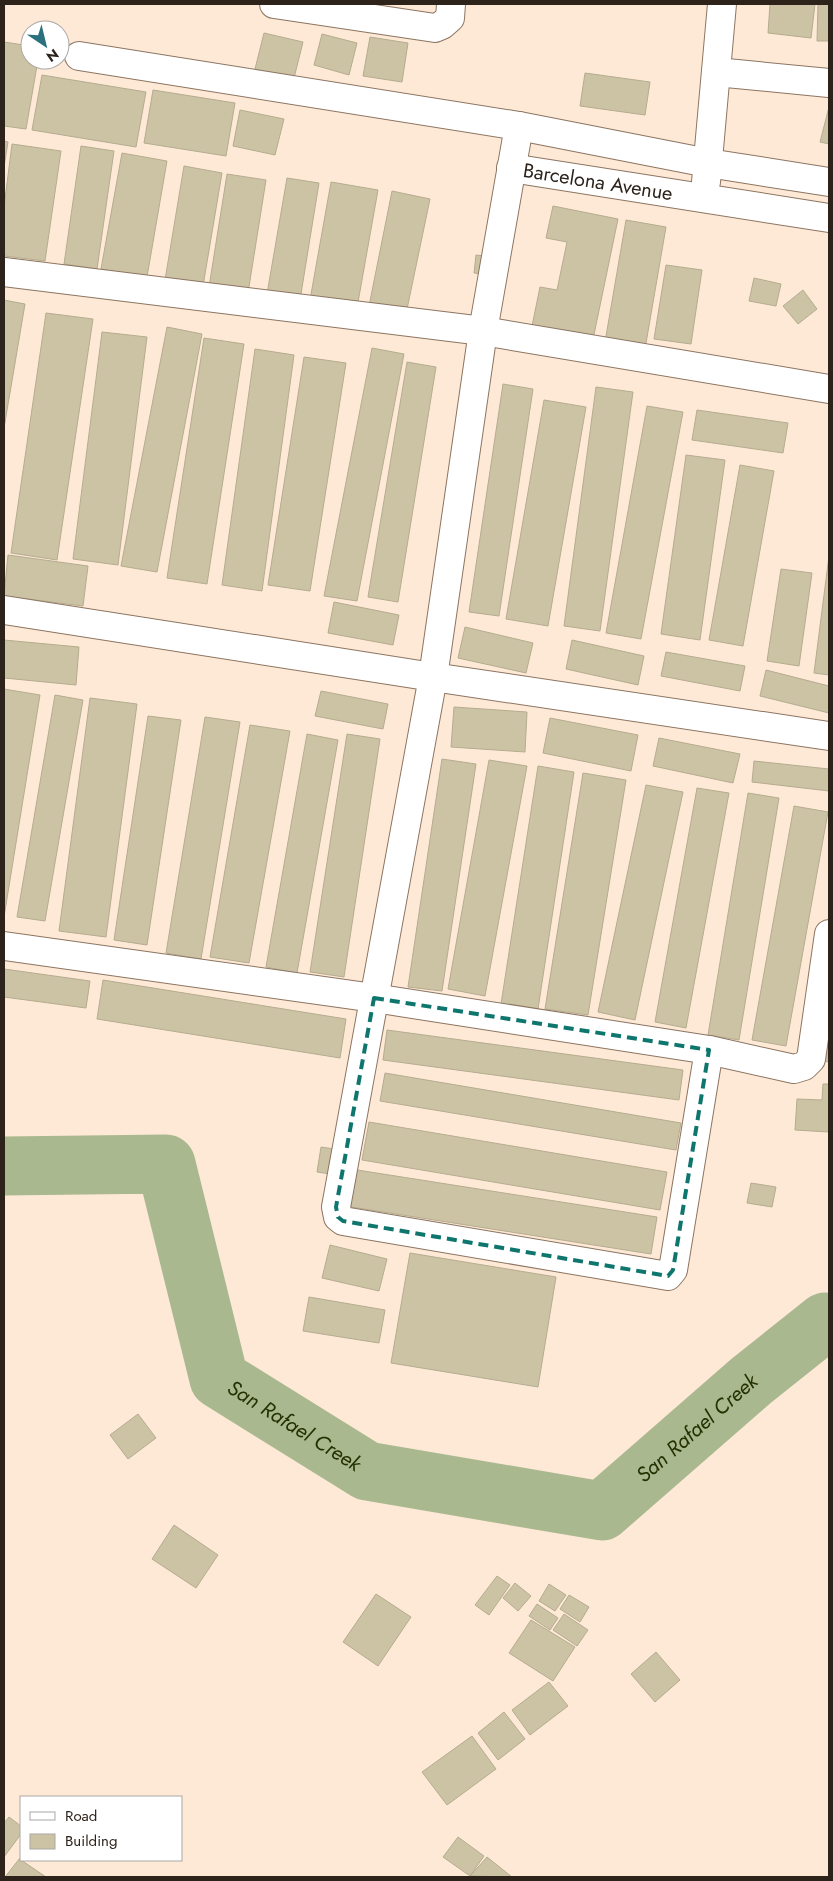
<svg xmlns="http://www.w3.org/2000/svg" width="833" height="1881" font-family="Jost,sans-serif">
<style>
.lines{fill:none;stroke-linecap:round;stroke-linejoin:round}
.river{stroke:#aab88f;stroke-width:59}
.building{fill:#ccc3a5;stroke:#b5ac8f}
.minor-casing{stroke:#8c7561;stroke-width:30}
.minor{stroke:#fff;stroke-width:28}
.marked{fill:none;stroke:#0f766e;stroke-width:4;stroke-dasharray:10 6;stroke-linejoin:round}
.labels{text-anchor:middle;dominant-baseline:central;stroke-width:4.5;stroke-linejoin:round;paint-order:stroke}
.street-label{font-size:20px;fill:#2d231b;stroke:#fff}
.water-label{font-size:21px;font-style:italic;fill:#253101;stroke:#fff}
</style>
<rect width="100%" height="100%" fill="#fee9d7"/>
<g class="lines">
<!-- river -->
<path class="river" id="s1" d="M4,1166L166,1164L219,1379L367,1471L602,1511L751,1381L825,1322L829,1327"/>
</g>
<!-- building -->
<path class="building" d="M770,4H815L811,38L768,33Z
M818,4H829V41H817Z
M264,33L303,42L294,78L255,69Z
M322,34L357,43L349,75L314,65Z
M370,37L408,43L402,82L363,76Z
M4,42L30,46V60H38L26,129L4,126Z
M585,73L650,82L645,115L580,106Z
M42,75L146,92L136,147L32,130Z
M153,90L235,103L226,156L144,143Z
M829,107V144L820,142Z
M240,110L284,119L275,155L233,146Z
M4,141L8,142L4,167Z
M12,144L61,151L45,261L4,256V207Z
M81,146L114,151L97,269L64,264Z
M122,153L167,161L147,277L101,269Z
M184,166L222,173L203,286L165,280Z
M227,174L266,180L248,293L209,287Z
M287,178L319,183L300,300L267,294Z
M331,182L378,190L357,308L310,300Z
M392,191L430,199L406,314L369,306Z
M553,206L618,219L591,349L530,336L540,287L557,290L567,242L546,238Z
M626,220L666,227L645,349L605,342Z
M476,255L494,257L491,275L474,273Z
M666,265L702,270L691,344L654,339Z
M754,278L781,284L776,306L749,301Z
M803,290L817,309L798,324L783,306Z
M4,300L25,304L4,428Z
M46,313L93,319L57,560L11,553Z
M167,327L202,334L157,572L121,566Z
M102,332L147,337L118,565L73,559Z
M204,338L244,344L207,584L167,578Z
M372,348L404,354L357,601L324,596Z
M255,349L294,355L262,591L222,585Z
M304,357L346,363L310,591L268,585Z
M407,362L436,367L398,602L368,597Z
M503,384L533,389L499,616L469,612Z
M596,387L633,392L600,631L564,626Z
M544,400L586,407L548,626L506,619Z
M647,406L683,412L641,639L606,633Z
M697,410L788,423L783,453L692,440Z
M686,455L725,460L700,640L661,634Z
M740,465L774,471L743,646L709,640Z
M8,555L88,566L83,606L4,596Z
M829,556V675L814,673Z
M781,569L812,573L799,666L767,661Z
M334,602L399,615L393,645L328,633Z
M465,627L533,643L526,673L458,658Z
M4,640L79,647L76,685L4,678Z
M572,640L644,656L638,685L566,669Z
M666,652L745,666L740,691L661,676Z
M766,670L829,686V713L760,696Z
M4,689L40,695L4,917Z
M321,691L388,704L383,729L315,716Z
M55,695L83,700L45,921L17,917Z
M90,698L137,704L106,937L59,931Z
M454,707L527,712L525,752L451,747Z
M148,716L181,720L147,945L114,940Z
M205,717L240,722L201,959L166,953Z
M550,718L638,735L631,771L543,753Z
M250,725L290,731L249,963L210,957Z
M307,734L338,740L297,973L266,967Z
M347,734L380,739L344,977L310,972Z
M659,738L740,754L733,783L653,766Z
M442,759L476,764L442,991L408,987Z
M489,760L527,766L485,996L448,989Z
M754,761L829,769V791L752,782Z
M538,766L574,772L538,1009L501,1004Z
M583,773L626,780L588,1015L545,1009Z
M646,785L683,792L635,1020L598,1012Z
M697,788L729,793L686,1028L655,1022Z
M748,793L779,798L739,1040L708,1035Z
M794,806L828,812L786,1046L752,1040Z
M4,969L90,981L86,1008L4,997Z
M103,980L346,1019L340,1058L97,1019Z
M829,1019V1062L818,1060Z
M387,1030L683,1070L679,1100L383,1060Z
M385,1073L681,1123L676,1150L380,1101Z
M823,1084H829V1132L795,1130L797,1099L822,1100Z
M369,1122L667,1172L660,1210L362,1160Z
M321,1147L341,1150L337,1175L317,1172Z
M351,1169L657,1217L651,1254L345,1206Z
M751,1183L776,1187L772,1207L747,1203Z
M330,1245L387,1259L379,1291L322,1278Z
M410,1253L556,1277L538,1387L391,1363Z
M309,1297L385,1310L379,1343L303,1331Z
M138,1414L156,1438L128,1459L110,1435Z
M174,1525L218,1555L196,1588L152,1559Z
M497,1576L510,1585L489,1615L475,1605Z
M515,1583L531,1596L518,1611L503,1598Z
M549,1584L566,1595L555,1611L539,1601Z
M376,1594L411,1617L378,1666L343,1642Z
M569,1595L589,1607L580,1622L560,1609Z
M537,1604L558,1618L550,1630L529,1616Z
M564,1614L588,1630L577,1646L553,1630Z
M531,1620L575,1647L553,1681L509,1653Z
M656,1652L680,1680L655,1702L631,1674Z
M549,1682L568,1706L530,1735L512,1710Z
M504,1712L525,1739L498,1760L478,1733Z
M472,1736L496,1769L447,1805L422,1772Z
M9,1817L21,1826V1834L4,1857V1823Z
M458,1837L484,1856L470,1876L443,1857Z
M487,1857L512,1877H511L470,1876Z
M20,1858L21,1860L46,1877H5Z"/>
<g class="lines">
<defs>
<g id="minor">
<path d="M274,4L435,28L442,25L450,18L451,4"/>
<path d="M79,56L519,126"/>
<path d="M716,72L829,83"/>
<path id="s2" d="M511,168L829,218"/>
<path d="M706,182L722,4"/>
<path d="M4,272L483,331L829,389"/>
<path d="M4,610L433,677L829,736"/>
<path d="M4,946L374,998L709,1050L794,1069L804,1066L811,1059L829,934"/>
<path d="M709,1050L673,1270L668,1276L343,1221L338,1217L336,1207L433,677L483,331L519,126L708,163L829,182"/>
</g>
</defs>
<!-- minor casing -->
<use href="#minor" class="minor-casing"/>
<!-- minor -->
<use href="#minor" class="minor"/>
</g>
<!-- marked area -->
<path class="marked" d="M374,998L709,1050L673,1270L668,1276L343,1221L338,1217L336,1207Z"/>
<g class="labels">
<!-- street labels -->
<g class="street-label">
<text stroke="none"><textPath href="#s2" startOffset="88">Barcelona Avenue</textPath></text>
</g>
<!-- water labels -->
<g class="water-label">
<text stroke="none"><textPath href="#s1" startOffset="472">San Rafael Creek</textPath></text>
<text stroke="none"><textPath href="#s1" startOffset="922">San Rafael Creek</textPath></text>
</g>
</g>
<!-- border -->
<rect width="833" height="1881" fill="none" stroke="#2d231b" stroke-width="10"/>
<!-- legend -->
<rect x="20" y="1796" width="162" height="65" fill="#ffffff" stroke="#aba7a4"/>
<rect x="30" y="1812" width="25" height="8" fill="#ffffff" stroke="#aba7a4"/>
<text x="65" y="1821" font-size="15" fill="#2d231b">Road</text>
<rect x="30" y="1834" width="25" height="15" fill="#ccc3a5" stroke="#aba7a4"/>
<text x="65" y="1846" font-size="15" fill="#2d231b">Building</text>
<!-- north arrow -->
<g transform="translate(45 45) rotate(145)"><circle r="24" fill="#ffffff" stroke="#aba7a4"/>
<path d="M0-4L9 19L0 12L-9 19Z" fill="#2a707e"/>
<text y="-8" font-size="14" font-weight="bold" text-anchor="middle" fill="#2d231b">N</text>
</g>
</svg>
